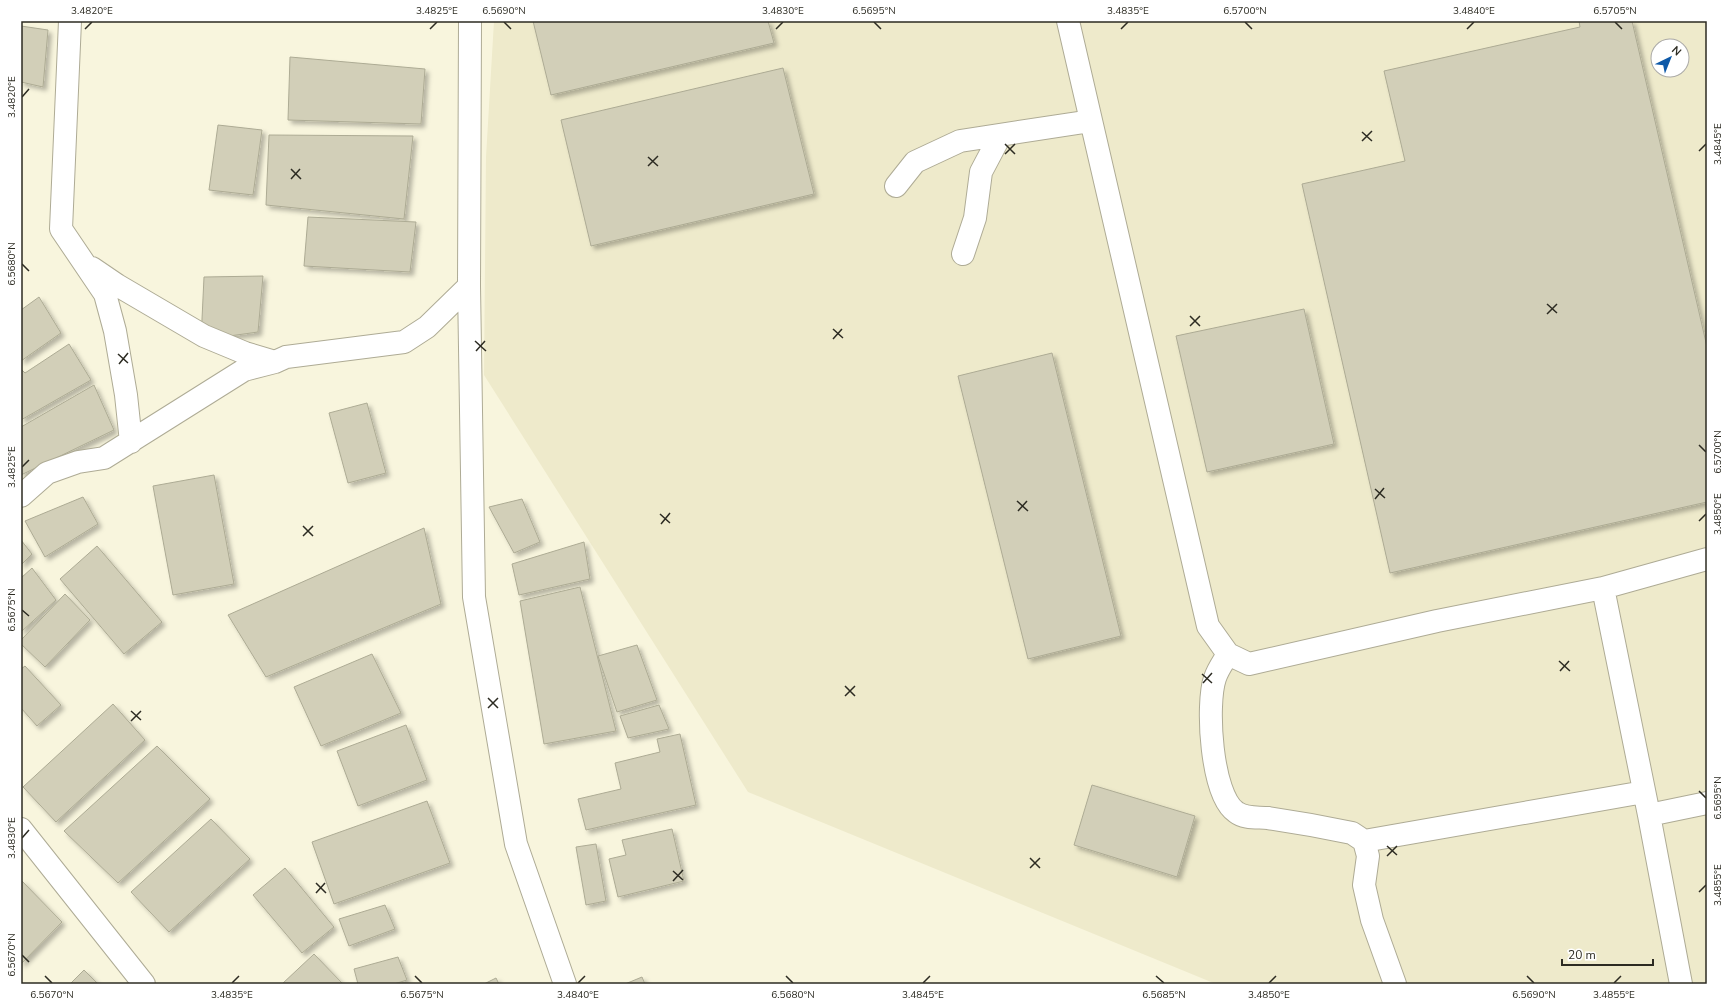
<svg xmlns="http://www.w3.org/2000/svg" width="1728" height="1005" font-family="'Nunito Sans',sans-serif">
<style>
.built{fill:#eeeacb;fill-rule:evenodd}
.building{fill:#d2cfb8;stroke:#adab94;filter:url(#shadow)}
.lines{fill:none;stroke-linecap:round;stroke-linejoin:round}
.minor-casing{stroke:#aeab95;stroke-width:24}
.minor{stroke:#fff;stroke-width:22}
.ticks{fill:none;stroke:#2c2b22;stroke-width:1.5}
.neatline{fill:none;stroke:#2c2b22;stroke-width:1.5}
.ticks-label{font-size:10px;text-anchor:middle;fill:#2c2b22}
</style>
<defs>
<filter id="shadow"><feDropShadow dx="3.5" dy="3.5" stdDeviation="2" flood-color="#0004"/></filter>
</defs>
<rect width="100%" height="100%" fill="#f8f5dd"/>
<!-- built -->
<path class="built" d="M494,21H1707V984H1216L748,792L484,375L486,157ZM1658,46H1682V70H1658Z"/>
<!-- building -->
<path class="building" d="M533,21H768L774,43L551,95Z
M1579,21H1632L1707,347V502L1390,573L1302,184L1405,161L1384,71L1580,27Z
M21,26L48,30L43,87L21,82Z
M290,57L425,69L421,124L288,120Z
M783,68L814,194L591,246L561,120Z
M218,125L262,130L253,195L209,190Z
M269,135L413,136L404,219L266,205Z
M308,217L416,222L410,272L304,266Z
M263,276L258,332L201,340L204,277Z
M39,297L61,333L21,361V310Z
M1304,309L1334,444L1207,472L1176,336Z
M69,344L91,380L21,420V369L25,373Z
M1052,353L1121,636L1028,659L958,376Z
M94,385L114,430L21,475V427Z
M367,403L386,473L348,483L329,413Z
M214,475L234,584L173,595L153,486Z
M83,497L98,524L45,557L25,521Z
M522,499L540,542L514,553L489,507Z
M424,528L441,604L266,677L228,615Z
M21,540L32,554L21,565Z
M584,542L590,579L519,595L512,564Z
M97,546L162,622L124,654L60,579Z
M32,568L56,600L21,632V578Z
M580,587L616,731L544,744L520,601Z
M65,594L90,620L45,667L21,644V640Z
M637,645L657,700L617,712L598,656Z
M372,654L401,713L321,746L294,687Z
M25,666L61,705L37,726L21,708V669Z
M113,704L145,740L56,822L23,787Z
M659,705L669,729L628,738L620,716Z
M406,725L427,780L358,806L337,751Z
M680,734L696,805L586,830L578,799L621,789L615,763L660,752L657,739Z
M157,746L210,799L118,883L64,831Z
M1092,785L1195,816L1177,877L1074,845Z
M427,801L450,863L334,904L312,842Z
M211,819L250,859L169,932L131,892Z
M672,829L684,881L618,897L609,859L626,855L622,840Z
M596,844L606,901L586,905L576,847Z
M285,868L334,927L302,953L253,895Z
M21,880L62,922L21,964Z
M385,905L395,929L349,946L339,919Z
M314,954L343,984H282Z
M398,957L407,980L394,984H358L354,969Z
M84,970L98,984H70Z
M642,977L645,984H625Z
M496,978L499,984H484Z"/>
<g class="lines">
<defs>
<path id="minor" d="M70,21L61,229L105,294L115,331L126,395L131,442
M470,21L469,286L474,597L516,844L565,984
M1068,21L1208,626L1228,654L1249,664L1437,621L1603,588L1707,559
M896,186L915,162L960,141L1091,121
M963,254L975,218L981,172L1000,136
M92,268L117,285L204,336L245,353L275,362
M21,496L47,473L78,462L104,458L244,370L275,362L286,357L404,342L427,327L469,286
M1603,588L1649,815L1681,984
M1228,654C1224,661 1218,669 1215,678C1206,704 1211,795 1236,812C1245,819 1257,817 1268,818C1296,822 1324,827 1352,833L1364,841L1368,856L1364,885L1372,920L1395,984
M1649,815L1707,803
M21,829L144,984
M1364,841L1644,792"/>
</defs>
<!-- minor casing -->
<use href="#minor" class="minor-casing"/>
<!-- minor -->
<use href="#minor" class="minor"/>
</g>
<!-- ticks -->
<path class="ticks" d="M504,22L511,29M874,22L881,29M1245,22L1252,29M1615,22L1622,29M85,29L92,22M430,29L437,22M776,29L783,22M1121,29L1128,22M1467,29L1474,22M22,97L29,89M1362,132L1372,141M1362,141L1372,131M1005,144L1015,154M1699,151L1706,144M1005,154L1015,144M648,157L658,166M648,166L658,156M291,169L301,179M291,179L300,169M22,264L29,271M1547,304L1557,313M1547,314L1557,304M1190,316L1200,326M1190,326L1200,316M833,329L843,338M833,339L842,329M475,341L486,351M476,351L485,341M118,354L128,363M119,364L128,353M1699,445L1706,452M22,467L29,460M1375,489L1385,498M1375,499L1384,488M1017,501L1028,511M1018,511L1027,501M660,514L670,523M1699,521L1706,514M661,524L670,513M303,526L313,536M303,536L313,526M22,610L29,616M1559,661L1570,671M1560,671L1569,661M1202,674L1212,683M1203,683L1212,673M845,686L855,696M845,696L855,686M488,698L498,708M488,708L498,698M131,711L141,720M131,721L141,711M1699,791L1706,798M22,838L29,830M1387,846L1397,855M1387,856L1397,846M1030,858L1040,868M1030,868L1040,858M673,871L683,880M673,881L683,870M316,883L326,893M1699,892L1706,885M316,893L325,883M22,955L29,962M45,976L52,983M415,976L422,983M786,976L793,983M1156,976L1164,983M1527,976L1534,983M232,983L239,976M578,983L585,976M923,983L930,976M1269,983L1276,976M1614,983L1621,976"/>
<!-- border -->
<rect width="1728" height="1005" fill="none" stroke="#ffffff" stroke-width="44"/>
<!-- north arrow -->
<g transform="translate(1670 58) rotate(43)"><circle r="19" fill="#ffffff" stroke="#abaaa7"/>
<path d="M0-3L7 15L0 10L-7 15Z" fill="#0d59a8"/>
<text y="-6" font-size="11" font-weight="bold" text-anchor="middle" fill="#2c2b22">N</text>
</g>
<!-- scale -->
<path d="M1562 959v6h91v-6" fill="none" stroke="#2c2b22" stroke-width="2"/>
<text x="1568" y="959" font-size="12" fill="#2c2b22" stroke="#ffffff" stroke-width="3" paint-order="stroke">20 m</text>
<rect x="22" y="22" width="1684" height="961" class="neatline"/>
<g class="ticks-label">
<text x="92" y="14">3.4820°E</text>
<text x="437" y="14">3.4825°E</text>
<text x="504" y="14">6.5690°N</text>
<text x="783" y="14">3.4830°E</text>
<text x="874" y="14">6.5695°N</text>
<text x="1128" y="14">3.4835°E</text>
<text x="1245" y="14">6.5700°N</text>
<text x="1474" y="14">3.4840°E</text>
<text x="1615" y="14">6.5705°N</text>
<text transform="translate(11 97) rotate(-90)" y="4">3.4820°E</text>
<text transform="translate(1717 144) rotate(-90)" y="4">3.4845°E</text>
<text transform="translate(11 264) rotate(-90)" y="4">6.5680°N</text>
<text transform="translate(1717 452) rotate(-90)" y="4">6.5700°N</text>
<text transform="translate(11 467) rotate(-90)" y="4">3.4825°E</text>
<text transform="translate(1717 514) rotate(-90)" y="4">3.4850°E</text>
<text transform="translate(11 610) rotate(-90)" y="4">6.5675°N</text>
<text transform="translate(1717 798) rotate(-90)" y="4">6.5695°N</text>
<text transform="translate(11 838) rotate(-90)" y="4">3.4830°E</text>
<text transform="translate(1717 885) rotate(-90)" y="4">3.4855°E</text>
<text transform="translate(11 955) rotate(-90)" y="4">6.5670°N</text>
<text x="52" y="998">6.5670°N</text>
<text x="232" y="998">3.4835°E</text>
<text x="422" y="998">6.5675°N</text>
<text x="578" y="998">3.4840°E</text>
<text x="793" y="998">6.5680°N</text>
<text x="923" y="998">3.4845°E</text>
<text x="1164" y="998">6.5685°N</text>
<text x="1269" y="998">3.4850°E</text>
<text x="1534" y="998">6.5690°N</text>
<text x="1614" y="998">3.4855°E</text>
</g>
</svg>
